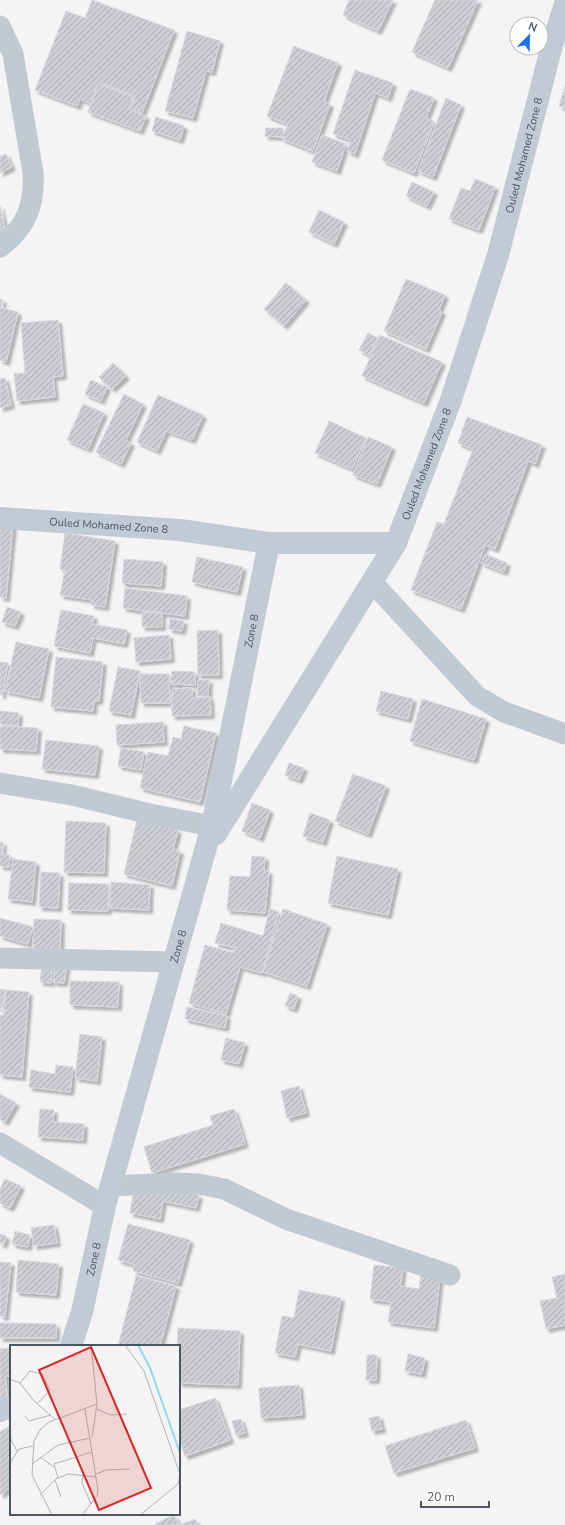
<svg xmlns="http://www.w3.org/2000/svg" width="565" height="1525" font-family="'Nunito Sans',sans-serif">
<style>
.building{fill:url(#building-hatch);stroke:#d7d9de;filter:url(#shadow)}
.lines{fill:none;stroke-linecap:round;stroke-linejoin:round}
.street{stroke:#c1cad2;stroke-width:21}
.secondary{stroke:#c1cbd6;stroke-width:22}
.labels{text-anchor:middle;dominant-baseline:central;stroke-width:4;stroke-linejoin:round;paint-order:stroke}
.street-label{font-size:11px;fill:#4a5661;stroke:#fff}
.inset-river{fill:none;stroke:#90daee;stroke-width:2}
.inset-road{fill:none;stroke:#b1b4b9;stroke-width:1}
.view{fill:#d62828;fill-opacity:0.15;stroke:#d62828;stroke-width:2}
.inset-edge{fill:none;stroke:#4a5661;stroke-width:2}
</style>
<defs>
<pattern id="building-hatch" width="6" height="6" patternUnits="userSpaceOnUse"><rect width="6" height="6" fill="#cdcfd5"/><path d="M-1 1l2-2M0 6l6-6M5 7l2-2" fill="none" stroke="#a8abb0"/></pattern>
<filter id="shadow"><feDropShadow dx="3.5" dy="3.5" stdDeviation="1" flood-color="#0004"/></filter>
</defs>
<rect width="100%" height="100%" fill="#f5f3f3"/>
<!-- building -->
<path class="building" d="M92,0L174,30L142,113L131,108L135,96L99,82L91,104L80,99L77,106L35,90L66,11L85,18Z
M349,0H393L378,31L343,15Z
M435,0H478L448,68L412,52Z
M187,31L220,41L212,72L206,71L193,118L165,111Z
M294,46L338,63L324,101L330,104L313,151L282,139L288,124L267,116Z
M355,70L393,83L388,98L375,93L355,154L347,151L351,140L333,134Z
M98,84L134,97L129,110L146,116L140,131L88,112Z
M565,86V108L559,106Z
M410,89L434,98L426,118L434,122L414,173L382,160Z
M446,98L461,105L433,177L418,171Z
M156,117L184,126L180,140L152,131Z
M266,128H283V137L265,136Z
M322,135L346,144L337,171L312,162Z
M6,154L12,167L0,173V157Z
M475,179L495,187L479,230L449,219L461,188L470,191Z
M412,182L434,192L427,206L406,196Z
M0,206L6,233L0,235Z
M319,210L344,222L334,244L309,232Z
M406,279L445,295L439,310L442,312L426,349L384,331Z
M286,283L306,300L284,326L264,309Z
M0,299L3,300L1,308L18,312L6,362L0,360Z
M58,320L63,376L53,377L55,397L17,401L14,374L25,373L21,323Z
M368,333L378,338L369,355L359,350Z
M380,335L442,362L424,403L362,376Z
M113,363L126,376L112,389L99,377Z
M5,378L11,405L0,408V379Z
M91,380L107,387L101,401L85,394Z
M124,394L143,404L126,440L131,443L121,464L96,452Z
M158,395L203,415L192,440L166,431L157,451L137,442Z
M83,404L104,413L88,449L67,440Z
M467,417L542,445L535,464L528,461L495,549L485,545L461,609L411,590L437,522L444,524L473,449L458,443Z
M329,421L366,438L352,469L315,453Z
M368,437L392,447L377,484L353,475Z
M0,524L13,525L6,598L0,597Z
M65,533L115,541L105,607L91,605L92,600L60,595L65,570L60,569Z
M485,554L507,563L504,572L481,563Z
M197,557L243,567L237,592L192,582Z
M124,559L163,562L161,586L122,583Z
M125,588L187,596L185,616L123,608Z
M7,607L21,612L15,626L2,622Z
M61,610L94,616L92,624L127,630L124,644L93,638L90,653L54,646Z
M142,612L162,613V627H142Z
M170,619L184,621L182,631L169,629Z
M218,630L219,675H198L197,631Z
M169,635L171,659L136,662L134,638Z
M16,642L49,649L39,698L5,691Z
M56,657L103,662L99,701H94L93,711L51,707Z
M0,662L8,663L2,695H0Z
M118,667L140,671L131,715L109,711Z
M172,671L195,672V685L171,684Z
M140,674H169L170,703H141Z
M198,680H209L208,696H197Z
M192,688V698L210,697L211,715L172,716V689Z
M381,691L413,699L408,719L376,711Z
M422,699L486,719L474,760L410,741Z
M0,711L19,713L18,726L0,724Z
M163,722L164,742L117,745L116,725Z
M0,726L38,728L36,751L0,749Z
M184,726L216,733L200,802L140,788L148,752L168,756L173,737L181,739Z
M46,740L99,746L95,775L42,769Z
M121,748L144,752L141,770L118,766Z
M289,763L304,768L299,780L285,775Z
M353,774L386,786L368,834L335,821Z
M252,803L270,810L260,838L242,831Z
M310,813L330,820L323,842L303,836Z
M137,820L178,830L173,849L180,851L172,886L124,874Z
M66,821L106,823L104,873L64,872Z
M0,842H3L2,855H10L9,867L0,866Z
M252,856L265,857L264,871H269L265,913L227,910L230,876L250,877Z
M337,856L398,869L388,915L328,903Z
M13,859L36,862L32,902L8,899Z
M41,872L60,873L58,908L39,907Z
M111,882L150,885L149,910L110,908Z
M69,883L109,884L108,911L68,910Z
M270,909L279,912L262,973L240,967L226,1014L189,1003L205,945L234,953L236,948L215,943L221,923L263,936Z
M283,909L327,924L307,986L263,972Z
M0,918L33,927L28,944L0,936Z
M34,919L61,920L60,953L33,952Z
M56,962L67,963L64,983L53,982Z
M42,965L52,966L51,983L40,982Z
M70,981L119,982L118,1007L70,1005Z
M0,989L5,990L1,1012L0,1011Z
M6,990L29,992L22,1077L0,1075V1015H4Z
M290,993L298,996L294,1009L285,1006Z
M187,1007L227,1016L225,1028L185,1019Z
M80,1034L102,1037L97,1081L75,1078Z
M226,1038L245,1043L239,1064L221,1060Z
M56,1065L73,1067L70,1092L29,1087L31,1070L55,1074Z
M299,1086L306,1113L287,1118L281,1091Z
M0,1094L16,1103L5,1122L0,1119Z
M40,1109L54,1110L53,1122L84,1124L83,1140L38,1137Z
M234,1109L245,1144L152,1173L144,1147L213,1125L210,1116Z
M5,1179L21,1186L10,1208L0,1203V1189Z
M135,1184L199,1195L196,1208L163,1201L160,1219L130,1213Z
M128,1224L190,1240L178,1283L133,1271L135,1265L118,1260Z
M54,1225L57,1243L34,1246L31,1228Z
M15,1231L30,1235L28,1247L12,1244Z
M0,1234L6,1236L4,1244H0Z
M18,1260L59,1264L56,1295L16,1292Z
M0,1262L11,1263L5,1317L0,1316Z
M374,1265L403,1268L400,1286L419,1289L421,1274L440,1277L434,1328L388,1322L391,1302L370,1299Z
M565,1274V1325L546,1329L540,1301L557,1298L552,1277Z
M136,1276L176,1286L160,1346H118Z
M299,1290L341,1298L331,1351L298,1344L295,1357L275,1353L282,1316L294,1318Z
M0,1323L56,1324V1338H0Z
M178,1328L240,1331L238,1385L179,1383V1346H177Z
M11,1348V1376H5L8,1402L0,1403V1349Z
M408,1354L425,1358L422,1374L405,1371Z
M367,1355H377L376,1380H366Z
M299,1385L302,1415L261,1418L259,1388Z
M215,1398L230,1440L185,1456L179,1439V1410Z
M379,1416L382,1429L372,1431L369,1418Z
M241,1419L245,1433L236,1435L232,1421Z
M466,1420L475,1448L394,1473L385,1446Z
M11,1425V1487L0,1495V1432Z
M174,1515L179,1525H156L155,1524Z
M195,1519L198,1525H180Z"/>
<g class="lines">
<!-- street -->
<path class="street" d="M0,26L13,54L33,173C35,205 26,228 0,247
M372,582L477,696L504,712L565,734
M0,783L72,795L150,814L212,826
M0,958L174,962
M0,1143L105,1206
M111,1186L174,1183L199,1184L224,1189L286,1219L450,1275"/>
<!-- secondary -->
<g class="secondary">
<path id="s1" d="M0,518L180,530L269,543H396L451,400L498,255L552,45L565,4"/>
<path d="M216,834L396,543"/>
<path id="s2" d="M71,1346L82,1312L105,1206L212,826L269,543"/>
<path d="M0,1411L11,1406"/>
</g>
</g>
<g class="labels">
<!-- street labels -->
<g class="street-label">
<text stroke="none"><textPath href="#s1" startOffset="806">Ouled Mohamed Zone 8</textPath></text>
<text stroke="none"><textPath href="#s1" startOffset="482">Ouled Mohamed Zone 8</textPath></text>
<text stroke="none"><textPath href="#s1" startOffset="109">Ouled Mohamed Zone 8</textPath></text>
<text stroke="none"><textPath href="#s2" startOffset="738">Zone 8</textPath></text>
<text stroke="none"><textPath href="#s2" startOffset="414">Zone 8</textPath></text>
<text stroke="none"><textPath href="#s2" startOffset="90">Zone 8</textPath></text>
</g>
</g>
<!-- overview -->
<g transform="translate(10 1345)">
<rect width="170" height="170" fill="#f5f3f3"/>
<path class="inset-river" d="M128,0L140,23L170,108"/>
<path class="inset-road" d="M115,0L134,26L170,129L168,139L130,170M0,34L10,38L24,56L45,74M10,38L20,26L32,29L40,45L27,59M87,64L100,70L117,69M15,71L19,76L41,70M0,81L1,95L7,106M82,92L87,59M30,112L44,122M0,118L9,104L23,101M22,119L48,100L80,93M86,129L96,125L120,124M73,130L72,138L81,159M48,133L44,119L82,107M45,135L51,152M30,150L46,134L58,129L86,132M42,170L22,130L24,96L30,85L39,77L87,59L81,0M72,170L87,151L88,145L75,64"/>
<path class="view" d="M81,2L141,143L89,165L29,25Z"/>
<rect width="170" height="170" class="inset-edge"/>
</g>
<!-- north arrow -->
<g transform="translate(529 36) rotate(23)"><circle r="19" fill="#ffffff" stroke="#b7bbc0"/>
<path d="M0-3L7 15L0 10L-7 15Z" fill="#1a73e8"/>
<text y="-6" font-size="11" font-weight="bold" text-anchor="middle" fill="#4a5661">N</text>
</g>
<!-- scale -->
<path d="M421 1501v6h68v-6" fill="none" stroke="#4a5661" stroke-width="2"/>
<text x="427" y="1501" font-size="12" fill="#4a5661" stroke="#ffffff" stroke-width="3" paint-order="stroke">20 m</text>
</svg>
